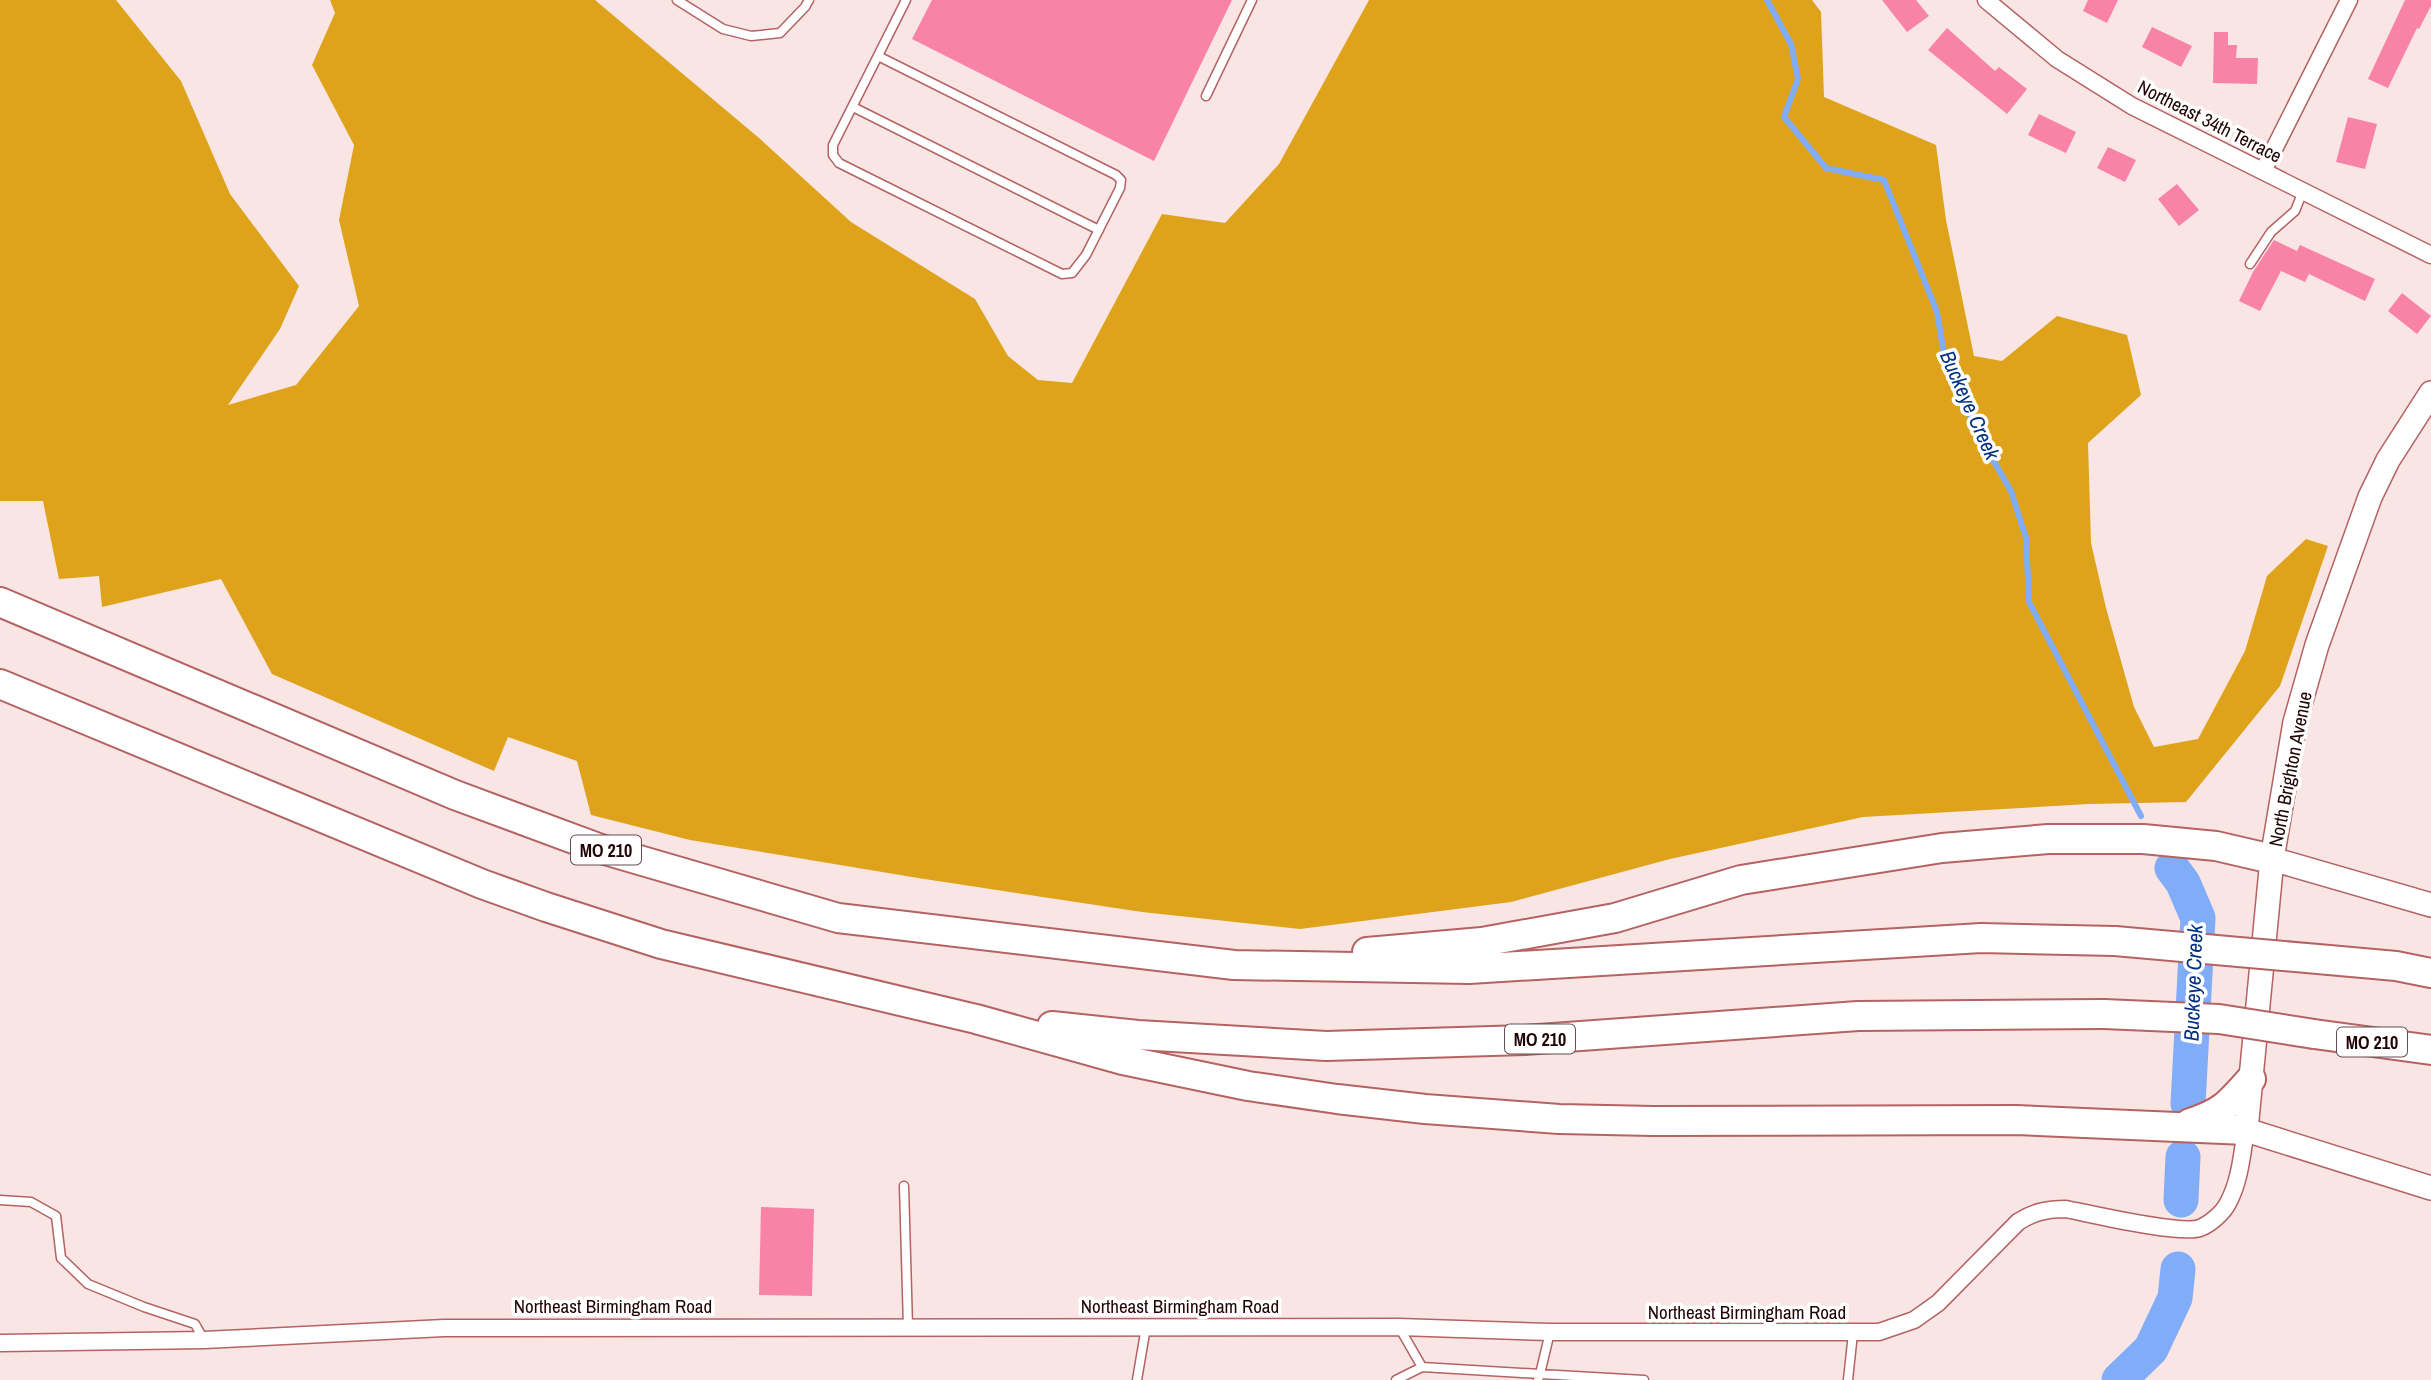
<svg xmlns="http://www.w3.org/2000/svg" width="2431" height="1380" font-family="'Archivo Narrow',sans-serif">
<style>
.forest{fill:#dfa31b}
.lines{fill:none;stroke-linecap:round;stroke-linejoin:round}
.stream{stroke:#80acf8;stroke-width:6}
.river{stroke:#80acf8;stroke-width:35}
.building{fill:#f982a9}
.lane-casing{stroke:#b46262;stroke-width:11}
.street-casing{stroke:#b46262;stroke-width:19}
.secondary-casing{stroke:#b46262;stroke-width:26}
.highway-casing{stroke:#b46262;stroke-width:32}
.lane{stroke:#fff;stroke-width:8}
.street{stroke:#fff;stroke-width:16}
.secondary{stroke:#fff;stroke-width:23}
.highway{stroke:#fff;stroke-width:28}
.highway-bridge-casing{stroke:#b46262;stroke-width:32;stroke-linecap:butt}
.highway-bridge{stroke:#fff;stroke-width:28}
.labels{text-anchor:middle;dominant-baseline:central;stroke-width:7;stroke-linejoin:round;paint-order:stroke}
.shield{fill:#fff;stroke:#634f50;stroke-width:2}
.shield-label{font-size:18px;font-weight:bold;fill:#200305}
.street-label{font-size:19px;fill:#200305;stroke:#fff}
.water-label{font-size:21px;font-style:italic;fill:#023182;stroke:#fff}
</style>
<rect width="100%" height="100%" fill="#f8e5e4"/>
<!-- forest -->
<path class="forest" d="M0,0H116L181,81L230,194L299,286L280,329L228,405L296,385L359,306L339,220L354,145L312,65L335,13L330,0H595L759,138L851,222L975,299L1008,356L1038,380L1072,383L1162,214L1225,223L1279,164L1369,0H1812L1821,12L1824,97L1936,145L1946,220L1974,356L2002,361L2057,316L2127,335L2141,395L2088,443L2091,543L2106,608L2134,707L2154,747L2198,739L2245,651L2267,576L2306,539L2328,546L2280,686L2186,802L2089,804L1863,817L1670,859L1511,902L1300,929L1142,912L918,878L690,840L591,815L577,761L508,737L494,771L272,674L221,579L102,607L99,576L59,579L43,501H0Z"/>
<g class="lines">
<!-- stream -->
<path class="stream" d="M1767,0L1791,44L1798,79L1784,117L1826,168L1884,180L1937,312L1945,360L1978,434L2011,491L2026,538L2029,602L2141,816"/>
<!-- river -->
<path class="river" d="M2172,868L2183,883L2198,918L2188,1104
M2181,1200L2183,1157
M2119,1380L2151,1349L2175,1298L2178,1269"/>
</g>
<!-- building -->
<path class="building" d="M932,0H1232L1154,161L912,39Z
M1882,0H1916L1929,16L1907,32Z
M2088,0H2118L2107,23L2083,11Z
M2405,0H2431V6L2419,29L2417,28L2388,88L2368,79Z
M2152,27L2192,46L2181,67L2142,47Z
M1947,28L1995,71L1999,67L2027,89L2007,114L1928,50Z
M2214,32H2228V45H2237L2236,58H2258L2257,84L2213,83Z
M2039,114L2076,132L2066,153L2028,135Z
M2348,117L2377,124L2365,169L2336,162Z
M2108,147L2136,160L2125,182L2097,168Z
M2177,184L2199,210L2179,226L2158,199Z
M2274,240L2297,251L2300,245L2375,279L2365,301L2309,274L2305,282L2281,271L2260,311L2239,301L2253,272Z
M2402,293L2431,316L2417,334L2388,311Z
M761,1207L814,1209L812,1296L759,1295Z"/>
<g class="lines">
<defs>
<path id="lane" d="M677,0L723,29L751,36L780,33L805,7L809,0
M878,56L1116,175L1121,180L1120,188L1086,255L1072,273L1062,274L851,169L839,163L833,155V145L906,0
M1206,96L1252,0
M853,107L1099,230
M2250,264L2271,232L2295,211L2303,191
M904,1186L908,1327
M0,1200L31,1202L56,1216L61,1258L88,1284L144,1307L195,1324L204,1340
M1399,1327L1422,1367L1540,1374L1550,1332
M1137,1380L1146,1327
M1396,1380L1422,1367
M1538,1380L1540,1374L1644,1380
M1848,1380L1853,1333"/>
<path id="street" d="M1986,0L2057,59L2132,106L2431,255
M2263,171L2349,0
M0,1343L204,1340L444,1328L1399,1327L1550,1332H1879L1914,1320L1938,1303L2018,1222C2033,1212 2047,1209 2066,1209C2091,1214 2180,1235 2200,1228C2210,1224 2223,1213 2228,1203C2240,1181 2242,1154 2246,1130"/>
<path id="secondary" d="M2431,393L2388,460L2370,497L2317,645L2295,722L2272,859L2246,1130L2431,1188
M2272,859L2431,905"/>
<path id="highway" d="M0,602L455,795L598,848L838,918L1234,965L1469,969L1981,938L2115,941
M0,684L482,884L546,907L661,944L976,1019L1123,1060L1248,1086L1337,1099L1425,1109L1559,1119L1653,1121L2016,1120L2246,1130
M1367,952L1482,942L1615,918L1741,880L1942,848L2048,839H2143L2216,846L2272,859
M2329,960L2396,966L2431,973
M1052,1026L1138,1035L1326,1046L1525,1040L1858,1016L2104,1014
M2314,1034L2431,1050
M2190,1123C2222,1113 2229,1104 2251,1079"/>
</defs>
<!-- lane casing -->
<use href="#lane" class="lane-casing"/>
<!-- street casing -->
<use href="#street" class="street-casing"/>
<!-- secondary casing -->
<use href="#secondary" class="secondary-casing"/>
<!-- highway casing -->
<use href="#highway" class="highway-casing"/>
<!-- lane -->
<use href="#lane" class="lane"/>
<!-- street -->
<use href="#street" class="street"/>
<!-- secondary -->
<use href="#secondary" class="secondary"/>
<!-- highway -->
<use href="#highway" class="highway"/>
<defs>
<path id="highway-bridge" d="M2115,941L2329,960
M2104,1014L2219,1019L2314,1034"/>
</defs>
<!-- highway-bridge casing -->
<use href="#highway-bridge" class="highway-bridge-casing"/>
<!-- highway-bridge -->
<use href="#highway-bridge" class="highway-bridge"/>
</g>
<g class="labels">
<!-- shield labels -->
<g class="shield">
<rect x="571" y="835.5" width="70" height="29" rx="5"/>
<rect x="1505" y="1024.5" width="70" height="29" rx="5"/>
<rect x="2337" y="1027.5" width="70" height="29" rx="5"/>
</g>
<g class="shield-label">
<text x="606" y="850">MO 210</text>
<text x="1540" y="1039">MO 210</text>
<text x="2372" y="1042">MO 210</text>
</g>
<!-- street labels -->
<g class="street-label">
<text transform="translate(2210 121) rotate(27)">Northeast 34th Terrace</text>
<text transform="translate(2290 769) rotate(-79)">North Brighton Avenue</text>
<text x="613" y="1306">Northeast Birmingham Road</text>
<text x="1180" y="1306">Northeast Birmingham Road</text>
<text x="1747" y="1312">Northeast Birmingham Road</text>
</g>
<!-- water labels -->
<g class="water-label">
<text transform="translate(1970 405) rotate(66)">Buckeye Creek</text>
<text transform="translate(2193 983) rotate(-88)">Buckeye Creek</text>
</g>
</g>
</svg>
